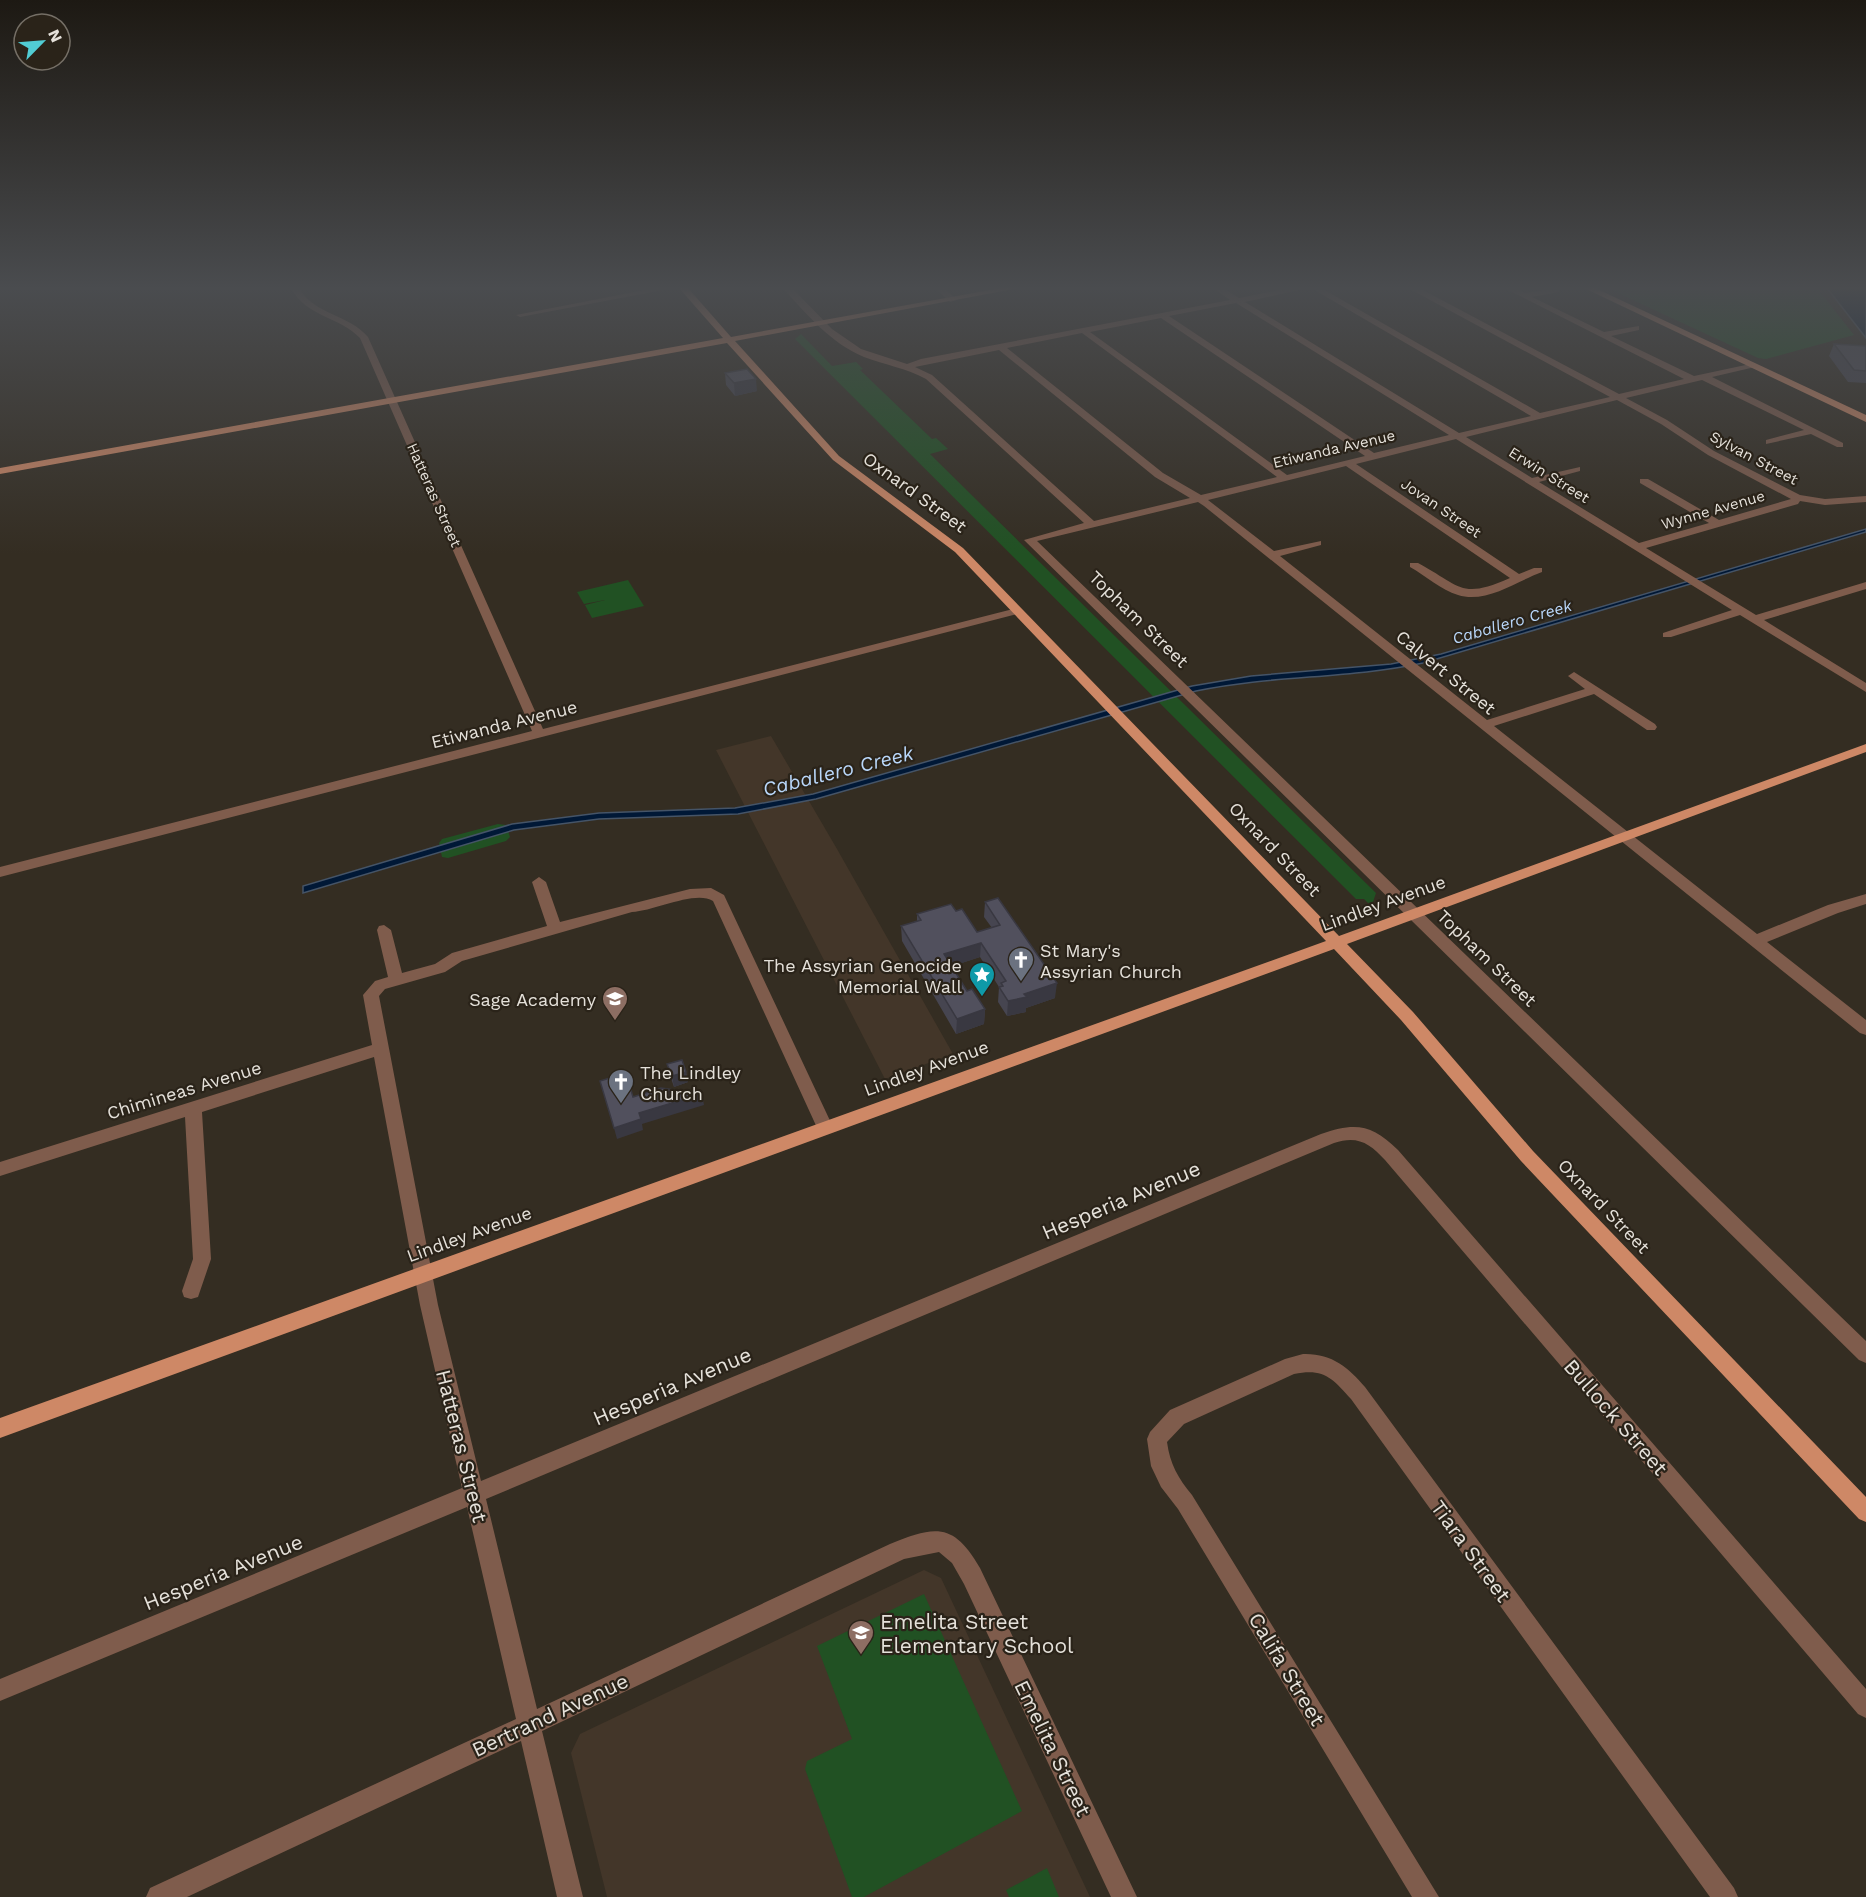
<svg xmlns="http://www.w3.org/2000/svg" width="1866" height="1897" font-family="'Work Sans',sans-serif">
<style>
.education{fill:#433629}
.green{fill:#215123}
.water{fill:#001836;stroke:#455467;stroke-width:1.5}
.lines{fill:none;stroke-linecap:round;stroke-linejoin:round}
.minor{fill:#7f5c4c;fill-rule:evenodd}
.major{fill:#ce8866;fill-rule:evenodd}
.wall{fill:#464550}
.shaded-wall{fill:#393841}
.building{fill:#51505d;stroke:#393841;stroke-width:1.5}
.labels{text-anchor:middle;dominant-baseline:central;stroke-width:4.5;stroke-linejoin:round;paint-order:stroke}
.far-street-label{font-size:15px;fill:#e5e1da;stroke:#2a2319}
.far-water-label{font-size:16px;font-style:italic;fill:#b9d7fa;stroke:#2a2319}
.street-label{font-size:18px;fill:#e5e1da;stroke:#2a2319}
.poi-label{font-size:18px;fill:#e5e1da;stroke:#2a2319;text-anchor:start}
.water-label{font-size:20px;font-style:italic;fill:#b9d7fa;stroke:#2a2319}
.near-street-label{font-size:21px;fill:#e5e1da;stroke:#2a2319}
.near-poi-label{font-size:21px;fill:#e5e1da;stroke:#2a2319;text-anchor:start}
</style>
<rect width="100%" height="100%" fill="#342d22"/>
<!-- education -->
<path class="education" d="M771,736L837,849L953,1054L885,1079L716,750Z
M924,1570L941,1578L1090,1897H607L571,1753L580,1734Z"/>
<!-- green -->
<path class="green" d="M1607,288H1817L1854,335L1766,359L1758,358Z
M801,334L832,366L856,362L863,369L860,370L932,439L936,438L948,449L930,454L1376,893L1373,902L1368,903L1364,899H1356L795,339Z
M628,580L644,606L592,618L585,605L605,600L584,604L577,592Z
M498,824L506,825L510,837L506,841L448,858L442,857L439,843L442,839Z
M924,1594L1022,1811L864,1897H852L805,1769L807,1761L852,1739L817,1646Z
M1047,1868L1059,1897H1009L1006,1890Z"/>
<!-- water -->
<path class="water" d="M1827,288H1866V338Z
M1866,529V532L1423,663C1349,679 1271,675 1196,691L816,799L738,814L599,819L514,830L303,893V886L512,824L599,813L735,808L813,794L1192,686L1251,676L1391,664L1441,654Z"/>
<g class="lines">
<!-- minor -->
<path class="minor" d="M291,288H299C314,315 349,314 368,337L543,729L1017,608L1023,611L1021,613L0,877V867L532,731L360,338C339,316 306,317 291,288Z
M655,288H674L520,317L516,315Z
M783,288H792L832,329L861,349L907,364L921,359L1230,300L1213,288H1223L1239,298L1290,288H1308L1245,302L1459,433L1531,416L1311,288H1321L1540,413L1610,397L1408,288H1419L1619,394L1684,379L1504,288H1515L1525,293L1559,288V292L1532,297L1604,332L1639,326V330L1611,336L1694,376L1755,363V367L1712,377L1843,443V447H1837L1811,434L1766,444V440L1804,430L1702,380L1626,398L1667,420L1714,451L1800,495L1825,499L1866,496V502L1825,505L1800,501L1798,504L1646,548L1756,615L1866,582V589L1764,620L1866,683V692L1740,615L1671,637H1663V633L1732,610L1456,439L1356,464L1519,574L1534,568H1542V572C1517,581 1486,604 1458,595C1441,590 1426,576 1410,567V563H1418C1461,586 1460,600 1510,578L1346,466L1208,500L1274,551L1321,541V545L1280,556L1487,720L1585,689L1568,676L1574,672L1655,724L1657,727L1655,730H1647L1594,694L1494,726L1757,934L1828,905L1866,894V904L1838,913L1767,942L1866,1020V1035L1860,1033L1204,506L1198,502L1037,541L1866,1341V1363L1859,1360L1024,540L1084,523L926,379C906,368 885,365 864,357C832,344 806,314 783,288ZM1236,303L1449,435L1374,453L1169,316ZM1161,318L1365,456L1287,475L1090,332ZM1082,333L1277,477L1201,495L1163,473L1007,348ZM999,350L1155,477L1190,498L1094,521L932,375L915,367ZM1617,400L1661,424L1708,455L1791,499L1719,520L1648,479H1640V483L1709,523L1639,543L1539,482L1580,471V467L1532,478L1466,437Z
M935,288H944L957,300L950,302Z
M539,877L546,882L560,922L690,889L711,888L724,895L833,1127L831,1132L825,1134L819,1132L713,901C695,890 655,911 632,912L462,961L445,972L385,989L379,996L438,1305L481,1481L1321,1134C1355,1122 1372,1124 1398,1150L1866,1689V1718L1858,1714L1385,1160C1370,1143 1357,1135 1334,1143L486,1499L537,1709L890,1544C936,1525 954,1523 980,1568L1137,1897H1111L964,1584L952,1563L939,1552L904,1559L542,1731L583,1897H557L521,1741L187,1897H146L150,1888L516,1719L467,1507L0,1701V1679L462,1488L420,1305L374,1057L202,1112L211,1259L198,1297L191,1299L184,1297L182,1291L193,1259L185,1117L0,1176V1162L372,1045L363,995L375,981L388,977L377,930L379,926L384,925L391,930L402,973L435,964L452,953L547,926L532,882Z
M1303,1354C1331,1353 1348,1367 1365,1387L1734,1888L1738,1897H1710L1351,1399C1332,1378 1324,1368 1294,1374L1184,1424L1167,1442C1170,1464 1178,1478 1192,1495L1439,1897H1412L1178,1509L1161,1487L1151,1466L1147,1439L1150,1432L1170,1410L1285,1359Z"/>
<!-- major -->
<path class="major" d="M679,288H688L731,337L1001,288H1020L735,341L839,456L963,548L1339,936L1866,744V752L1347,944L1413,1012L1533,1151L1866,1497V1522L1859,1519L1521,1161L1401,1020L1334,949L0,1438V1418L1326,941L955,552L833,460L727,343L0,474V468L723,338Z
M1584,288H1595L1866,415V422Z"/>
</g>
<!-- wall -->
<path class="wall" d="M1834,344L1866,346V383L1848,382L1829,356Z
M725,373L757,391L735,396L726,385Z
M985,902L1055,998L1026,1008V1012L1007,1016L998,1002L999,987L980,957L952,966L967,991L985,1009L984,1024L956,1034L902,941L901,926L917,921V914L956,911L977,932L992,928L984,917Z
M667,1064L686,1072L688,1082L674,1087L670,1075Z"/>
<!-- shaded-wall -->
<path class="shaded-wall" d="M756,379L757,391L735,396L734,383Z
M981,943L980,957L944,969V954Z
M1057,983L1055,998L1026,1008V1012L1007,1016L1008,1001L1024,994Z
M985,1009L984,1024L956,1034L957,1019Z
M686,1072L688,1082L674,1087L672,1076Z
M702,1094L704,1105L642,1124L643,1130L617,1139L614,1128L639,1113Z"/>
<!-- building -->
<path class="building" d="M1834,344L1866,346V371L1854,370Z
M747,369L756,379L734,383L725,373Z
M998,898L1057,983L1024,994L1027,997L1008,1001L999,987L1003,986L1001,983L1006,981L981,943L944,954L967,991L972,989L985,1009L957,1019L901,926L921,920L917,914L951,904L956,911L962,909L977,932L1000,925L985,902Z
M682,1060L686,1072L672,1076L667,1064Z
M626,1073L633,1097L661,1088L702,1094L639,1113L641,1119L614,1128L600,1081Z"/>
<!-- sky -->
<linearGradient id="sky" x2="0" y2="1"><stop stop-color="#1d1913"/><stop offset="0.52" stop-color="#4a4c4f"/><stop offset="1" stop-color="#4a4c4f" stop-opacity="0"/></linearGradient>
<rect width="1866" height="554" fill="url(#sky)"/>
<!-- icons -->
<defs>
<symbol id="church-pin" viewBox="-11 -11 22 30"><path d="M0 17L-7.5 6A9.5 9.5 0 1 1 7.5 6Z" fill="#6b7280" stroke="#2a2319"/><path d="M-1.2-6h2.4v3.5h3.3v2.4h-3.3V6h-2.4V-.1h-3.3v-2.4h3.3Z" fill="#fff"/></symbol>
<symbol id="sight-pin" viewBox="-11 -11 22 30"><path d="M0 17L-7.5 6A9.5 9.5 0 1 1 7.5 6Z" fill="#0f9aa8" stroke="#2a2319"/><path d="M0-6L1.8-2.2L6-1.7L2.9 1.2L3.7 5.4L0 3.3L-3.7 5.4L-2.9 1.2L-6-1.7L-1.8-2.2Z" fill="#fff"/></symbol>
<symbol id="school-pin" viewBox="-11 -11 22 30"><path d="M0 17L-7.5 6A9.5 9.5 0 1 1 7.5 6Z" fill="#8d6e63" stroke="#2a2319"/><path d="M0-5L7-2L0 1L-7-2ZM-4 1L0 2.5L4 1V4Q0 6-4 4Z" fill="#fff"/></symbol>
</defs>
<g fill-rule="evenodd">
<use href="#church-pin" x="1006" y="945" width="30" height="40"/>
<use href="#sight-pin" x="967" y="960" width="30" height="40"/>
<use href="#school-pin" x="600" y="984" width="30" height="40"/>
<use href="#church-pin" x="606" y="1067" width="30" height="40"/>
<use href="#school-pin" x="846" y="1618" width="30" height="40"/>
</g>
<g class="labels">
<!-- far-street labels -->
<g class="far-street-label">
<text transform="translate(1334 449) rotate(-13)">Etiwanda Avenue</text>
<text transform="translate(1754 458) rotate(28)">Sylvan Street</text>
<text transform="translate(1549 475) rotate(32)">Erwin Street</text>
<text transform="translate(434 495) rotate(66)">Hatteras Street</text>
<text transform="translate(1441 508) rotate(34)">Jovan Street</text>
<text transform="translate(1713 510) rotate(-16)">Wynne Avenue</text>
</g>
<!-- far-water labels -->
<g class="far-water-label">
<text transform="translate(1512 622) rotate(-16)">Caballero Creek</text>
</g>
<!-- street labels -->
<g class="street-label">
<text transform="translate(915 492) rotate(36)">Oxnard Street</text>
<text transform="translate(1139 619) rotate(44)">Topham Street</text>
<text transform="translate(1446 672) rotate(39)">Calvert Street</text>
<text transform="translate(504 724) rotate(-14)">Etiwanda Avenue</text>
<text transform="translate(1275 849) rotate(46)">Oxnard Street</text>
<text transform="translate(1383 903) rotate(-20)">Lindley Avenue</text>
<text transform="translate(1487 958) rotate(44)">Topham Street</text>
<text transform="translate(926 1068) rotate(-20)">Lindley Avenue</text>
<text transform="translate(184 1090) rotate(-17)">Chimineas Avenue</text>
<text transform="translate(1604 1206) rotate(46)">Oxnard Street</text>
<text transform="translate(469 1234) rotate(-20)">Lindley Avenue</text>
</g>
<!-- poi labels -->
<g class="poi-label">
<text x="1040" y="950">St Mary's<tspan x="1040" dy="21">Assyrian Church</tspan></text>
<text x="962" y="965" text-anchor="end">The Assyrian Genocide<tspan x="962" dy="21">Memorial Wall</tspan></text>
<text x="596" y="999" text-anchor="end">Sage Academy</text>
<text x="640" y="1072">The Lindley<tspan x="640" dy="21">Church</tspan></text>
</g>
<!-- water labels -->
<g class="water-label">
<text transform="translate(838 771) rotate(-14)">Caballero Creek</text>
</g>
<!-- near-street labels -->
<g class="near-street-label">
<text transform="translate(1121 1200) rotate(-23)">Hesperia Avenue</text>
<text transform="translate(672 1386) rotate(-23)">Hesperia Avenue</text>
<text transform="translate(1616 1417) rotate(49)">Bullock Street</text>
<text transform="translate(462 1446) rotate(76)">Hatteras Street</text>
<text transform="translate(1471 1551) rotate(54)">Tiara Street</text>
<text transform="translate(223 1572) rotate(-22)">Hesperia Avenue</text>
<text transform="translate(1287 1669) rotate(59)">Califa Street</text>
<text transform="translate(550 1715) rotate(-25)">Bertrand Avenue</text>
<text transform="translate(1053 1748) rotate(64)">Emelita Street</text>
</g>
<!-- near-poi labels -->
<g class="near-poi-label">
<text x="880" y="1621">Emelita Street<tspan x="880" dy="24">Elementary School</tspan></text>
</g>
</g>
<!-- north arrow -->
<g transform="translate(42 42) rotate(65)"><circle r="28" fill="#2a2319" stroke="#756f66" stroke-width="1.5"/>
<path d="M0-4.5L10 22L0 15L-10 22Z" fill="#51ccd3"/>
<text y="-9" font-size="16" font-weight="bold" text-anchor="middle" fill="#e5e1da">N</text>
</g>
</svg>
